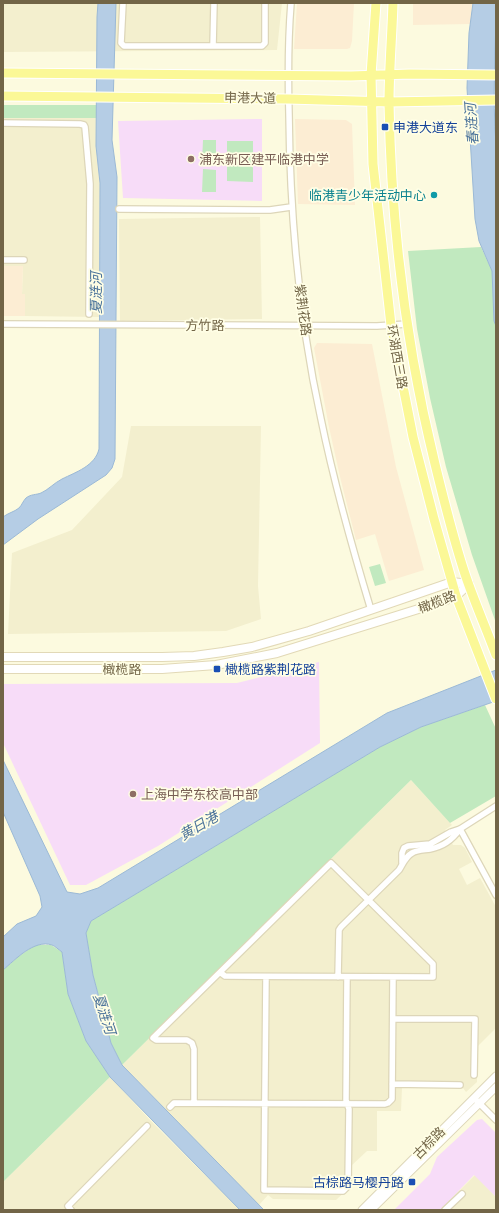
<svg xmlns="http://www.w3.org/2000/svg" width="499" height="1213" font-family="'Fira Sans Condensed','Noto Sans SC',sans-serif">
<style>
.residential{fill:#f3efce}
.commercial{fill:#fcedd3}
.education{fill:#f7dcf8}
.green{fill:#c1e9bf}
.water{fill:#b5cde5;stroke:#9bb9d6}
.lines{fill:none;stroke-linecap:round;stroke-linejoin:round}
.minor-casing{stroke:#ddd6b9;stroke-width:8}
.tertiary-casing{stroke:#ddd6b9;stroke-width:9}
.secondary-casing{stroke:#e2d9b7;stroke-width:10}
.primary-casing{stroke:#fff;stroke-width:11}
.minor{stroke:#fff;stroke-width:5.5}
.tertiary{stroke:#fff;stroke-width:7}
.secondary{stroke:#fff;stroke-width:8}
.primary{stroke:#fbf897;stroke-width:9}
.transit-dot{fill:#1a4fb4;stroke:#fffee5;stroke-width:1.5}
.education-dot{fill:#8d6e63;stroke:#fffee5;stroke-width:1.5}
.culture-dot{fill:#0f9aa8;stroke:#fffee5;stroke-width:1.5}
.labels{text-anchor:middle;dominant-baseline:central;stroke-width:3.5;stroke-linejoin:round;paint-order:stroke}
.street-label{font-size:13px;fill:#726547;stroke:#fffee5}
.transit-label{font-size:13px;fill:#164399;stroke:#fffee5;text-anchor:start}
.education-label{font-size:13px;fill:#785e54;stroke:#fffee5;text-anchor:start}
.culture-label{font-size:13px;fill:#0d838f;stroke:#fffee5;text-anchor:end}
.water-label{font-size:14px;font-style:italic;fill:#4a729a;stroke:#fffee5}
</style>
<rect width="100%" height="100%" fill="#fcfadf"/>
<!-- residential -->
<path class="residential" d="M3,3H282L277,50L3,52Z
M3,118H97L96,146L100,183L99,317L25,316V294H22L23,266H3Z
M260,217L262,319L120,321L119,219Z
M131,426H261L258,586L261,619L226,631L8,634L12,553L72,530L122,477Z
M411,780L452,825L445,830L453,845H461L465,848L472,862L459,869L467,885L480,878L496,907V1028L477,1047V1082L466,1092L463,1088H402L401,1111H377V1151H367L351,1166L350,1187L336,1200L273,1199L268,1195L259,1205L122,1065Z
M110,1077L151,1121L240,1210H3V1182Z
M475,1175L496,1197V1210H440Z"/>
<!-- commercial -->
<path class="commercial" d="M297,3H354L352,41L350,48L347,49H294Z
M413,3H473L470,24L413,25Z
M295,119L346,120L352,124L355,205L298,204Z
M3,266H23L22,294H25V316H3Z
M317,343L372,344L396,467L424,570L389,581L375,534L356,540L341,481L329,427L314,348Z"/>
<!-- education -->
<path class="education" d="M262,119V201L123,198L118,121Z
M319,662L320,743L158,846L86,885H70L3,743V684L237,683Z
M482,1119L496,1133V1197L474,1175L440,1210H394L430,1174L437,1157L477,1120Z"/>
<!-- green -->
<path class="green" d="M3,105H97V118H3Z
M203,140H216V162H202Z
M227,141H253V182L227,181Z
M203,169L216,170V192H202Z
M481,247L492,271L494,321L496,326V623L472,555L446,467L430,398L417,329L408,251Z
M380,564L386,583L375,586L369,567Z
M485,705L496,729V796L450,823L411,780L122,1065L111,1043L93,975L86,933L91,921L380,747L421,727Z
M35,945H51L62,952L68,994L86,1041L110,1077L3,1182V970L18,957Z"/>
<!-- water -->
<path class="water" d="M98,3H116L112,140L117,177L115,459L112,468L106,475L38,519L3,545V517C8,513 14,512 19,508C22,505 23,501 26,498C31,494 36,495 41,493C48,490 54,483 62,479C76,472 95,466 99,449L100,183L96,146L97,17Z
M473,3H496C496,50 492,97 496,144V326L494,321L492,271L479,241L475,219L467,88L469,33Z
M496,670V701L421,727L380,747L91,921L86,933L93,975L111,1043L122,1065L264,1210H240L110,1077L86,1041L68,994L62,952C59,950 55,946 52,945C34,939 15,960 3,970V937L17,924L36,916L42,907L40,896L3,812V760L67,892L80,894L98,888L387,713Z"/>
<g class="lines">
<defs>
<path id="minor" d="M123,3L121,43L124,46H262L265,43V3
M291,3C288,40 288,77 289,114C290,216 299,319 321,419C334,483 352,547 371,610
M213,46L214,3
M3,123L80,124L84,125L85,127L90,184L89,314
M119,209L270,210L291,207
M3,260H24
M3,324L377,326L407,324
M496,806L460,829L496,895
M402,863V853L404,848L408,846L430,844L451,832L460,829
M266,977L264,1190L343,1191L348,1186L349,1109L346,1100L347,977
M338,977L339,930L341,927L399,870C403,864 405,857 412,853C417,850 424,850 430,849C442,847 453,839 460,829
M393,1019H475L474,1075
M392,1084L460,1085
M474,1098L496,1120
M194,1103V1049L192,1043L187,1040H156L153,1038L331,863L433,964V977L225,976L221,973
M170,1107L174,1103L385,1104L388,1103L392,1099L393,977
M71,1210L68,1206L147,1126
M445,1210L462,1194"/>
<path id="tertiary" d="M362,1210L496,1076
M371,1210L496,1087"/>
<path id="secondary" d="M3,657H162L194,656L223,652L252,647L309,631L452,582L469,584
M3,669H162L216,665L277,653L441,602L456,596L469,584"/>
<path id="primary" d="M376,3L371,75L373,164L391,325L413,437L434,519L456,596L496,699
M393,3C392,36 389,70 389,103C391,225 406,346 435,464C444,501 453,538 465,574C474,601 486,628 496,655
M3,73L351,76L410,74L496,75
M3,96L288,99L389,102L496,100"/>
</defs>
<!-- minor casing -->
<use href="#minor" class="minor-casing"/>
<!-- tertiary casing -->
<use href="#tertiary" class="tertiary-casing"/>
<!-- secondary casing -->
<use href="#secondary" class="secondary-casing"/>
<!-- primary casing -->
<use href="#primary" class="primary-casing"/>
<!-- minor -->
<use href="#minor" class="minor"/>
<!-- tertiary -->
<use href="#tertiary" class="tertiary"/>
<!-- secondary -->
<use href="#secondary" class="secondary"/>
<!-- primary -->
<use href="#primary" class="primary"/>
</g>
<!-- markers -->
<g class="transit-dot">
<rect x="381" y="123" width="8" height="8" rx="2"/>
<rect x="213" y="665" width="8" height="8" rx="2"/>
<rect x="408" y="1178" width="8" height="8" rx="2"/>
</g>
<g class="education-dot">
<circle cx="191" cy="159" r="4"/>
<circle cx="133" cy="794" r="4"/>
</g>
<circle class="culture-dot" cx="434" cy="195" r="4"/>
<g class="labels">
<!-- street labels -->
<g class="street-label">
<text transform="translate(250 98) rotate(1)">申港大道</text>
<text transform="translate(303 310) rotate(82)">紫荆花路</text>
<text x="205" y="325">方竹路</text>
<text transform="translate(397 357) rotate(80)">环湖西三路</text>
<text transform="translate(437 602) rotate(-21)">橄榄路</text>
<text x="122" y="669">橄榄路</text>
<text transform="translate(429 1143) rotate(-45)">古棕路</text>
</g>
<!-- transit labels -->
<g class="transit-label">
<text x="393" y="127">申港大道东</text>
<text x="225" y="669">橄榄路紫荆花路</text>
<text x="404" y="1182" text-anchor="end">古棕路马樱丹路</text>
</g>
<!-- education labels -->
<g class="education-label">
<text x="199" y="159">浦东新区建平临港中学</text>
<text x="141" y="794">上海中学东校高中部</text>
</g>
<!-- culture labels -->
<g class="culture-label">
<text x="426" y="195">临港青少年活动中心</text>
</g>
<!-- water labels -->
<g class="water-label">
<text transform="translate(472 124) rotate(-94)">春涟河</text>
<text transform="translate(96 293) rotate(-90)">夏涟河</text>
<text transform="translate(199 826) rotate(-30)">黄日港</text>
<text transform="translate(104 1014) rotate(72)">夏涟河</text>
</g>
</g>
<!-- border -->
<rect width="499" height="1213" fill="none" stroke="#726547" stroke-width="8"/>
</svg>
